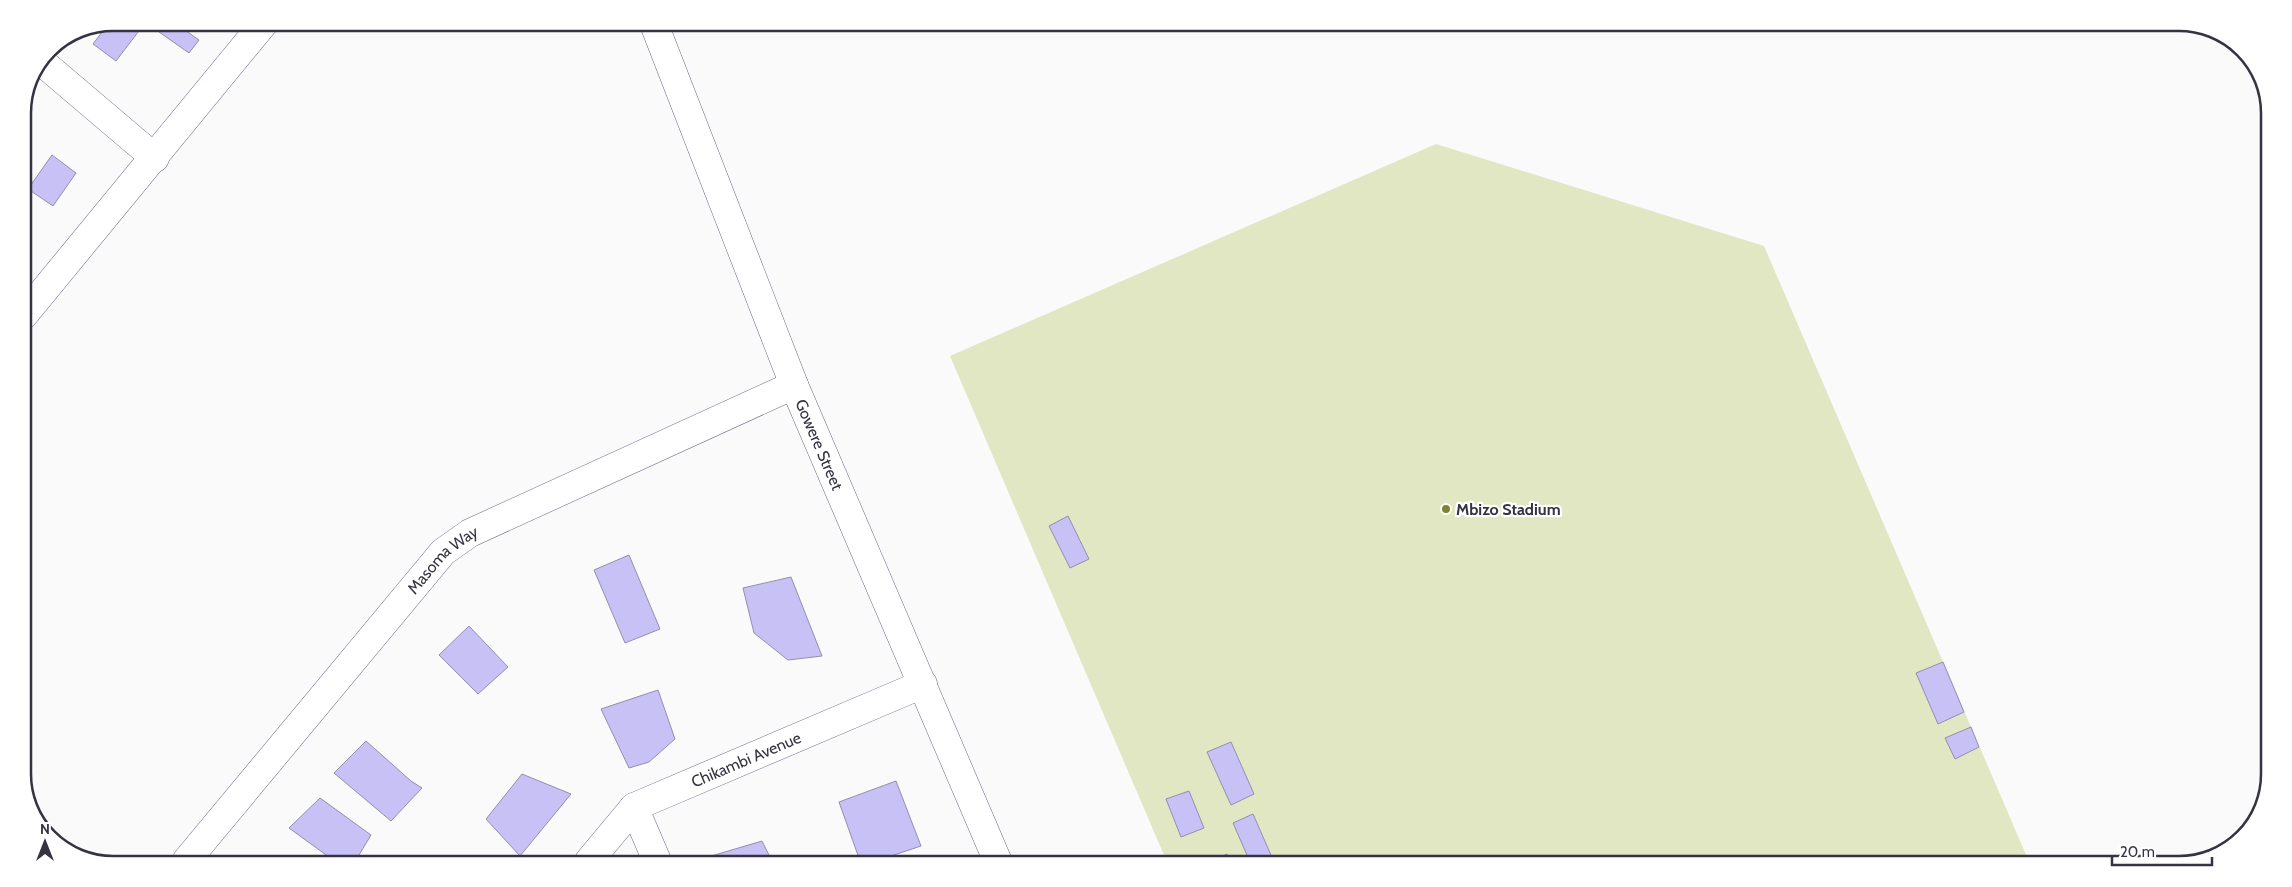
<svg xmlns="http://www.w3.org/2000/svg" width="2292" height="887" font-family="Cabin,sans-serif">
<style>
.green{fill:#e1e6c3}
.building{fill:#c8c1f5;stroke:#938eb0}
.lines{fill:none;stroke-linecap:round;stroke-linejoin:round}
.street-casing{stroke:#6e6989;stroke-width:29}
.street{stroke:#fff;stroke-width:28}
.poi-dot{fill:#7e8430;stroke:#fff;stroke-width:2}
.labels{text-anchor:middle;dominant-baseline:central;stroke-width:4.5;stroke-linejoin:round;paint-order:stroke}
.street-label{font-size:16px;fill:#353342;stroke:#fff}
.poi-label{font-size:16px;font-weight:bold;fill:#353342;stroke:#fff;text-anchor:start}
.rim{fill:none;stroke:#353342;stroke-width:2.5}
</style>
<rect width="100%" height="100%" fill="#fafafa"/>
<!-- green -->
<path class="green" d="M1436,144L1764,246L2030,864L1167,862L950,356Z"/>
<!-- building -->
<path class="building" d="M114,22L145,23L116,61L93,44L108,24Z
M165,23H175L199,40L189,53L159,32Z
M28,97L33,102L23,114V108Z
M52,155L76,173L53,206L28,189Z
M1068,516L1089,559L1070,568L1049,526Z
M629,555L660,629L625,643L594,570Z
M791,577L822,656L788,660L754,633L743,588Z
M469,626L508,667L478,694L439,655Z
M1943,662L1964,712L1938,724L1916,673Z
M658,690L675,739L649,762L629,768L601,709Z
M1971,727L1979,747L1955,759L1945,738Z
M366,741L411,781L422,788L391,821L334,773Z
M1231,742L1254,794L1231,805L1207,752Z
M522,774L571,794L520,856L486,819Z
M896,781L921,846L876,861H860L839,802Z
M1189,791L1204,828L1181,837L1166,799Z
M320,798L371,835L356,860H333L289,828Z
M1253,814L1274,862H1250L1233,823Z
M762,841L772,861H710L708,857Z
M1227,854L1231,862H1209Z"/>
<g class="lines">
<defs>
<g id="street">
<path id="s1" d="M654,24L794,385L998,862"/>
<path d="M43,63L155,158"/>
<path d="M23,316L264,23"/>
<path d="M634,807L657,861"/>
<path id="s2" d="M187,860L443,552L470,533L794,385"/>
<path id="s3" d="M589,861L634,807L923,684"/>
</g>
</defs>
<!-- street casing -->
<use href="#street" class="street-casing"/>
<!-- street -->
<use href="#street" class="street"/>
</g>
<!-- markers -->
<circle class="poi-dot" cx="1446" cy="509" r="5"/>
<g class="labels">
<!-- street labels -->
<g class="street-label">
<text stroke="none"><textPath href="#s1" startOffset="452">Gowere Street</textPath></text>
<text stroke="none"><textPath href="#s2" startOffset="395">Masoma Way</textPath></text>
<text stroke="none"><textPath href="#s3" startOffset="192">Chikambi Avenue</textPath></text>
</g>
<!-- poi labels -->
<g class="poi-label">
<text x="1456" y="509">Mbizo Stadium</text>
</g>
</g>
<!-- crop -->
<path d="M0 0H2292V887H0ZM113 31H2179A82 82 0 0 1 2261 113V774A82 82 0 0 1 2179 856H113A82 82 0 0 1 31 774V113A82 82 0 0 1 113 31Z" fill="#fff" fill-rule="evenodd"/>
<path class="rim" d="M113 31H2179A82 82 0 0 1 2261 113V774A82 82 0 0 1 2179 856H113A82 82 0 0 1 31 774V113A82 82 0 0 1 113 31Z"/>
<!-- north arrow -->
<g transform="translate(45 842)" stroke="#ffffff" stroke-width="4" paint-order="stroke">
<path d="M0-4L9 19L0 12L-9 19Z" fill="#353342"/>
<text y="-8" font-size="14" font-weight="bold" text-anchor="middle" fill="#353342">N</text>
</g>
<!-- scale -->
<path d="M2112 857v8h100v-8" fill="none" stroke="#353342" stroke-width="2.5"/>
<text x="2120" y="857" font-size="15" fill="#353342" stroke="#ffffff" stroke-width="4" paint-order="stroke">20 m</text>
</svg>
